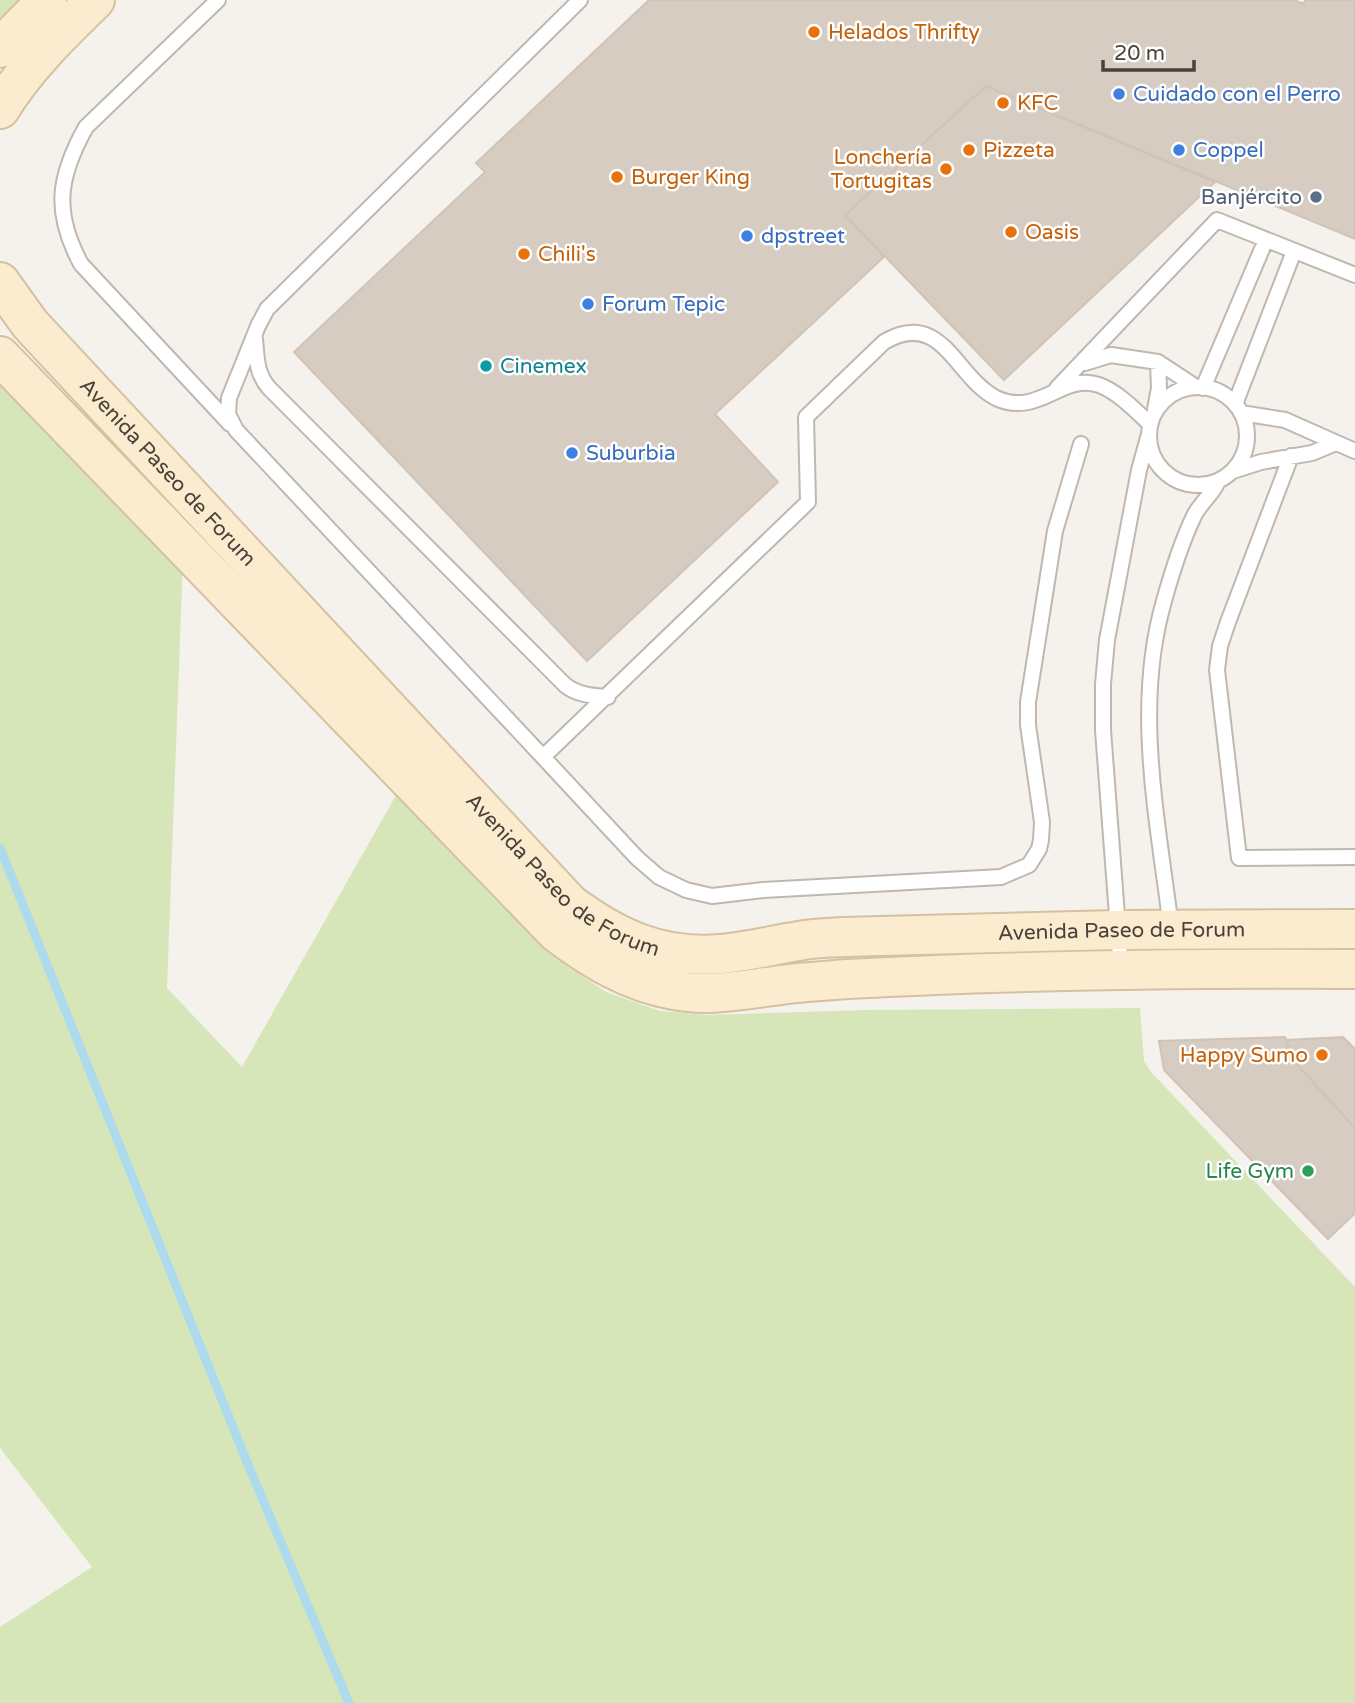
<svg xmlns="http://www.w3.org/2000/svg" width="1355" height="1703" font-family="'Varela Round',sans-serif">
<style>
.green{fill:#d7e6b8}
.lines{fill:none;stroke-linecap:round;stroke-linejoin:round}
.stream{stroke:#addbed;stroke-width:9}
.building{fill:#d6ccc2;stroke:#d1c3b5;stroke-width:2}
.lane-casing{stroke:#c0b8af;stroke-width:18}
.secondary-casing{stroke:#d5c1a0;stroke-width:42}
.lane{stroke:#fff;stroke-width:14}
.secondary{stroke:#fceccf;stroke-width:38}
.food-dot{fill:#e8710a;stroke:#fff;stroke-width:2.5}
.shop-dot{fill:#3f7fe0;stroke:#fff;stroke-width:2.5}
.service-dot{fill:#5c6f8a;stroke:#fff;stroke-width:2.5}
.culture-dot{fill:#0f9aa8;stroke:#fff;stroke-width:2.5}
.leisure-dot{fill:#2e9e5b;stroke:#fff;stroke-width:2.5}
.labels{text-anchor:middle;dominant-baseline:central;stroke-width:5;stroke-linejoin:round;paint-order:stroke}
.food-label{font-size:21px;fill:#c56008;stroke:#fff;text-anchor:start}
.shop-label{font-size:21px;fill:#366cbe;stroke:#fff;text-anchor:start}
.service-label{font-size:21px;fill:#4e5e75;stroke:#fff;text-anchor:end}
.culture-label{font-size:21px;fill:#0d838f;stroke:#fff;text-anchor:start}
.street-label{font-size:21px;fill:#49413a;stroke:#fff}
.leisure-label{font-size:21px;fill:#27864d;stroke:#fff;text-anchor:end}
</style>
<rect width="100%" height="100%" fill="#f5f1ec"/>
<!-- green -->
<path class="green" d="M0,0H41L0,39Z
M0,365L183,559L167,988L242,1067L399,790L566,965L606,992L660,1011L708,1015L866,1010L1140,1008L1144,1061L1151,1072L1355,1287V1703H0V1627L92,1567L0,1448Z"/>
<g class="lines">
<!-- stream -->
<path class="stream" d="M0,848L249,1467L349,1703"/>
</g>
<!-- building -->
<path class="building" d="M649,0H1294L1304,4L1305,0H1355V239L986,86L845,215L884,257L715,414L778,482L587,661L294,352L485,172L476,163Z
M986,86L1215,182L1004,380L845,215Z
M1285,1037L1292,1059L1355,1128V1213L1328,1239L1164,1070L1159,1041Z
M1343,1037L1355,1049V1128L1292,1059L1286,1040Z"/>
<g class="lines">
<defs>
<path id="lane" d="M218,0L86,127C58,177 53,212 81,264L230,424
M580,0L267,309L258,326L229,398L228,414L236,430L543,757C632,672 720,587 808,502L806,417L884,342C942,308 955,377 996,398C1038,418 1063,372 1099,385C1118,392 1135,410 1150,424
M255,339C257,359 256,373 269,388L565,685C577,695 593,696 608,697
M1085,363L1111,355L1158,362L1196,387
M1149 436a49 49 0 1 1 98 0a49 49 0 1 1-98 0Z
M1057,388L1217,220L1355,275
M1203,388L1262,249
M1236,405L1237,399L1291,259
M1155,409L1159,388L1158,362
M1241,413L1285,420L1355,451
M1291,456L1228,622L1220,646L1217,670L1239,858L1355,857
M1233,471L1261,462L1312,453L1336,443
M543,757L637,858L659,877L686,890L712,896L763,890L1001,877L1029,865L1039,849L1041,840L1042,822L1028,725V702L1055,531L1081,444
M1171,928C1158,820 1133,708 1164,601C1172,572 1181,543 1194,516C1200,503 1214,493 1218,481
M1121,969L1103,730V684L1107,640L1139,470L1149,434"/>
<g id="secondary">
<path d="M0,48L47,0"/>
<path d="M0,109C25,68 61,33 95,0"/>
<path id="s1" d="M0,282L30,324L570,904C616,938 661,959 720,954C746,952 773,945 799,941C813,938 828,938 842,937L1117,930L1355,929"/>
<path d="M0,356L557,933C593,960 629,982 674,990C707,997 741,990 774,986C798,982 823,981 848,979C1016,970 1186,968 1355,969"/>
</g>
</defs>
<!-- lane casing -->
<use href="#lane" class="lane-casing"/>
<!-- secondary casing -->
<use href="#secondary" class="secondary-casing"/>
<!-- lane -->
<use href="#lane" class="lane"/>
<!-- secondary -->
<use href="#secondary" class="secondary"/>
</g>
<!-- markers -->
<g class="food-dot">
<circle cx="814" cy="32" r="7"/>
<circle cx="1003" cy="103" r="7"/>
<circle cx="969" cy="150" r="7"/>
<circle cx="946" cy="169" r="7"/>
<circle cx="617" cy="177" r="7"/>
<circle cx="1011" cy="232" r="7"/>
<circle cx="524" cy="254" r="7"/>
<circle cx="1322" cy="1055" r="7"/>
</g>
<g class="shop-dot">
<circle cx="1119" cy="94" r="7"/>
<circle cx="1179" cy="150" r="7"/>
<circle cx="747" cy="236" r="7"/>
<circle cx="588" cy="304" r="7"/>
<circle cx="572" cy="453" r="7"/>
</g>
<circle class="service-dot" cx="1316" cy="197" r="7"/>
<circle class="culture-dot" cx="486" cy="366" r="7"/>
<circle class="leisure-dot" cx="1308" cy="1171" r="7"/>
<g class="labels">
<!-- food labels -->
<g class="food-label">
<text x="828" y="32">Helados Thrifty</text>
<text x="1017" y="103">KFC</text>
<text x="983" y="150">Pizzeta</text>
<text x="932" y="157" text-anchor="end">Lonchería<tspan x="932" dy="24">Tortugitas</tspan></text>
<text x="631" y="177">Burger King</text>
<text x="1025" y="232">Oasis</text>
<text x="538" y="254">Chili's</text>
<text x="1308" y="1055" text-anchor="end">Happy Sumo</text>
</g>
<!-- shop labels -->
<g class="shop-label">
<text x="1133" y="94">Cuidado con el Perro</text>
<text x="1193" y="150">Coppel</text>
<text x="761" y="236">dpstreet</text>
<text x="602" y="304">Forum Tepic</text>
<text x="586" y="453">Suburbia</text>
</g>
<!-- service labels -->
<g class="service-label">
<text x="1302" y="197">Banjército</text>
</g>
<!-- culture labels -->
<g class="culture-label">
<text x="500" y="366">Cinemex</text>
</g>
<!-- street labels -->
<g class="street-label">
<text stroke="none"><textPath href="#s1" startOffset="254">Avenida Paseo de Forum</textPath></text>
<text stroke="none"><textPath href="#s1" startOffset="821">Avenida Paseo de Forum</textPath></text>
<text stroke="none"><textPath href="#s1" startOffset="1409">Avenida Paseo de Forum</textPath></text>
</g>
<!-- leisure labels -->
<g class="leisure-label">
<text x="1294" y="1171">Life Gym</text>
</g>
</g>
<!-- scale -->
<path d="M1103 60v10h91v-10" fill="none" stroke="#49413a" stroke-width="3.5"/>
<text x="1114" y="60" font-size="21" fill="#49413a" stroke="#ffffff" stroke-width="5" paint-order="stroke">20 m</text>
</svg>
